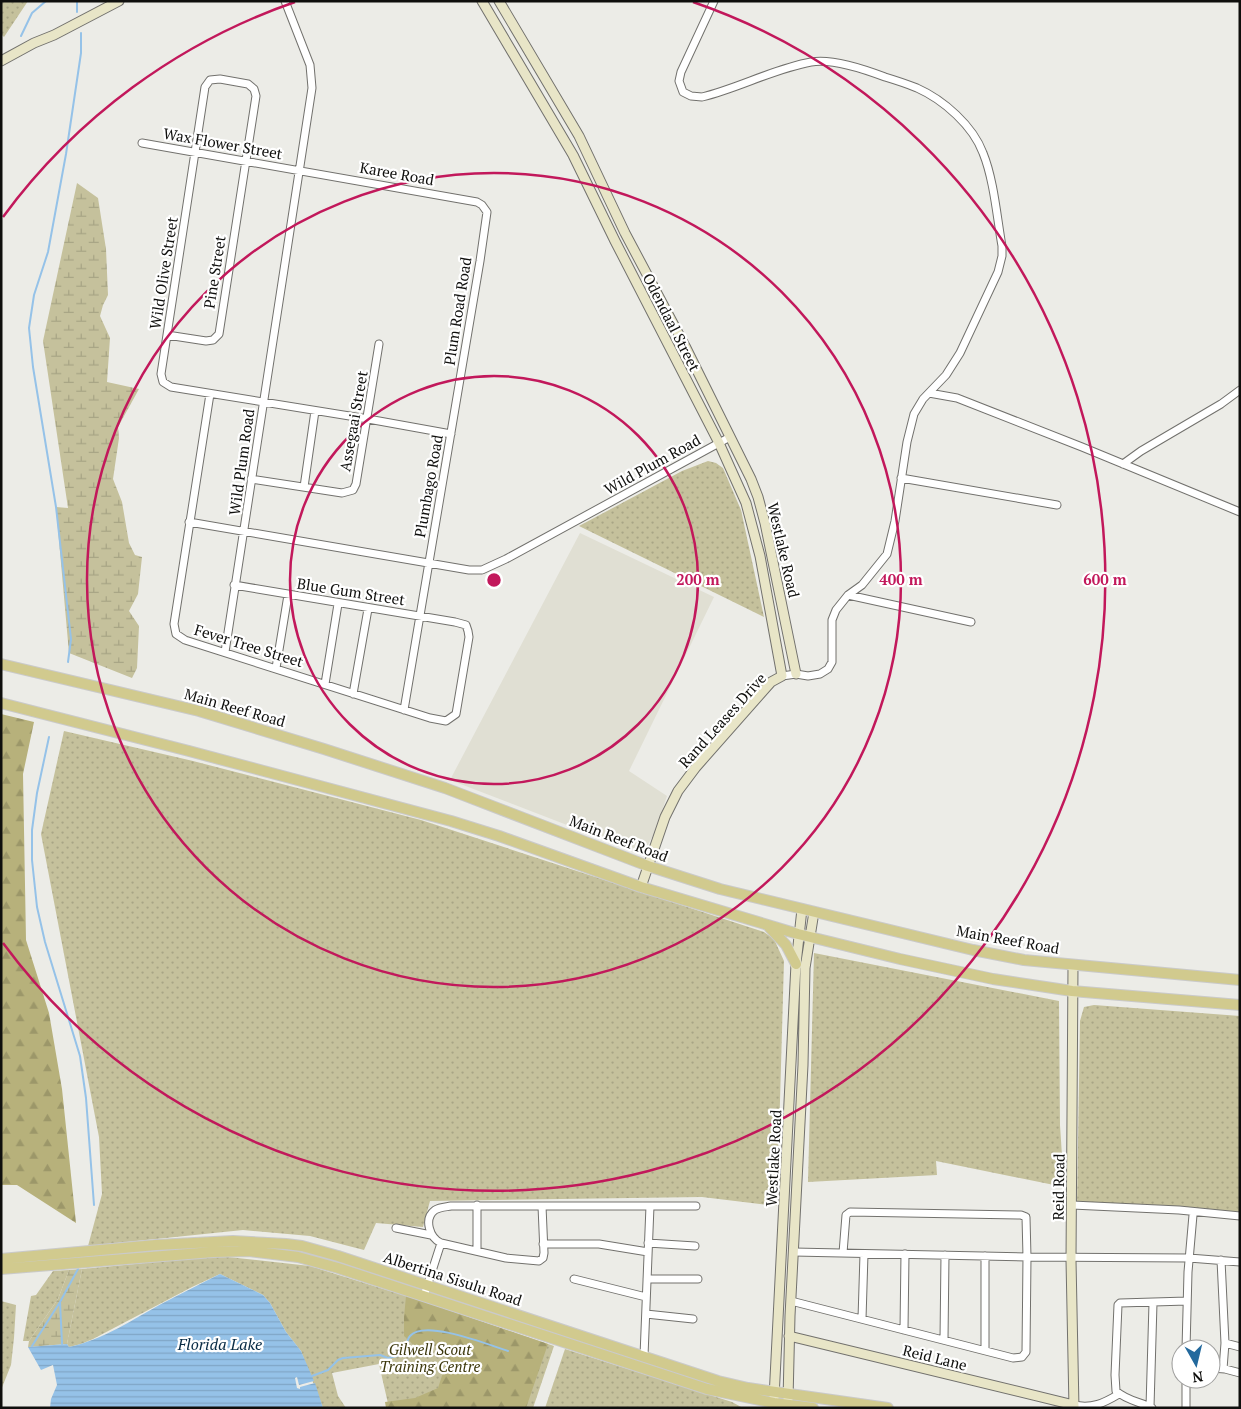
<svg xmlns="http://www.w3.org/2000/svg" width="1241" height="1409" font-family="'PT Serif',serif">
<style>
.built{fill:#e0dfd3}
.green{fill:url(#green-dots)}
.forest{fill:url(#forest-firs)}
.wetland{fill:url(#wetland-marsh)}
.water{fill:url(#water-rules)}
.lines{fill:none;stroke-linecap:round;stroke-linejoin:round}
.stream{stroke:#95c2e8;stroke-width:2}
.street-casing{stroke:#72716d;stroke-width:9}
.secondary-casing{stroke:#72716d;stroke-width:11}
.primary-casing{stroke:#cacaca;stroke-width:12}
.street{stroke:#fff;stroke-width:7}
.secondary{stroke:#e8e5c7;stroke-width:9}
.primary{stroke:#d1ca8e;stroke-width:10}
.ring{fill:none;stroke:#c2185b;stroke-width:2.5}
.labels{text-anchor:middle;dominant-baseline:central;stroke-width:4.5;stroke-linejoin:round;paint-order:stroke}
.street-label{font-size:15px;fill:#0f0f0d;stroke:#fff}
.park-label{font-size:15px;font-style:italic;fill:#3c370b;stroke:#fff}
.water-label{font-size:16px;font-style:italic;fill:#082b45;stroke:#fff}
.centre{fill:#c2185b;stroke:#fff;stroke-width:2.5}
.ring-label{font-size:15px;text-anchor:middle;font-weight:bold;fill:#c2185b;stroke:#fff;stroke-width:4.5;stroke-linejoin:round;paint-order:stroke}
</style>
<defs>
<pattern id="green-dots" width="8" height="8" patternUnits="userSpaceOnUse" patternTransform="scale(1.25)"><rect width="8" height="8" fill="#c5c19c"/><path d="M2 2h.1M6 6h.1" fill="none" stroke="#a8a585" stroke-width="1.8" stroke-linecap="round"/></pattern>
<pattern id="forest-firs" width="22" height="20" patternUnits="userSpaceOnUse" patternTransform="scale(1.25)"><rect width="22" height="20" fill="#b7b17b"/><path d="M5 1l3.5 6h-7zM16 11l3.5 6h-7z" fill="#9c9769"/></pattern>
<pattern id="wetland-marsh" width="20" height="14" patternUnits="userSpaceOnUse" patternTransform="scale(1.25)"><rect width="20" height="14" fill="#c5c19c"/><path d="M1 5h8M5 5V1M11 12h8M15 12V8" fill="none" stroke="#a8a585"/></pattern>
<pattern id="water-rules" width="6" height="5" patternUnits="userSpaceOnUse" patternTransform="scale(1.25)"><rect width="6" height="5" fill="#95c2e8"/><path d="M0 2.5h6" fill="none" stroke="#7fa6c6"/></pattern>
</defs>
<rect width="100%" height="100%" fill="#ecece7"/>
<!-- built -->
<path class="built" d="M580,533L714,597L629,771L667,796L655,832L646,848L637,852L450,780Z"/>
<!-- green -->
<path class="green" d="M1,1H28L4,37L1,34Z
M708,461L716,463L723,468L741,510L764,617L579,526L682,471Z
M64,731L193,761L421,820L764,932L774,939L784,961L777,1206L702,1197L430,1201L423,1227L376,1223L364,1250L310,1236L243,1230L88,1246L102,1194L99,1137L41,834Z
M814,953L1059,1001L1060,1125L1064,1187L936,1161L937,1175L808,1182Z
M1094,1005L1240,1016V1212L1154,1206L1077,1205L1080,1021L1084,1007Z
M219,1256L310,1266L419,1300L554,1346L533,1408H389L379,1364L332,1373L338,1396L346,1408H323L301,1351L286,1332L270,1303L263,1295L220,1274L192,1287L93,1339L81,1344L69,1347L67,1344L82,1269Z
M69,1270L58,1299L29,1341H23L31,1296L36,1295L53,1271Z
M1,1301L16,1305L14,1338L11,1365L1,1390Z
M565,1349L732,1402L743,1408H545Z"/>
<!-- forest -->
<path class="forest" d="M1,714L34,722L23,774L26,940L49,1013L62,1089L76,1223L17,1185H1Z
M406,1296L548,1344L526,1408H386L385,1402L415,1398L438,1388L449,1354L446,1345L416,1347L404,1336V1317Z"/>
<!-- wetland -->
<path class="wetland" d="M77,183L98,198L106,249L108,295L103,305L100,316L110,338L107,382L139,389L118,427L119,438L113,479L122,502L129,543L135,555L142,557L138,594L129,611L139,626L137,668L132,678L69,653L56,507L68,508L43,341Z
M82,1269L67,1344L28,1347L29,1341L58,1299L69,1270Z"/>
<!-- water -->
<path class="water" d="M220,1274L263,1295L270,1303L286,1332L301,1351L314,1381L299,1385L297,1377L295,1378L297,1388L300,1389V1387L315,1383L323,1408H50L51,1399L57,1385L53,1365L41,1370L28,1347L67,1344L69,1347C103,1340 135,1318 165,1302C184,1292 202,1283 220,1274Z"/>
<g class="lines">
<!-- stream -->
<path class="stream" d="M77,1V12
M21,36L32,13L46,1
M68,662L71,639L56,507L33,367L29,328L34,295L48,252L66,154L81,53V33
M49,737L37,793L32,830V860L37,907L45,942L80,1056L86,1098L94,1205
M62,1344L60,1302L78,1269
M32,1346L60,1302
M312,1376L328,1370L338,1360L343,1358L380,1355L388,1358L397,1356L407,1347C407,1343 407,1339 410,1336C425,1319 489,1345 508,1351"/>
<defs>
<path id="street" d="M714,1L681,72L679,81L683,92L691,96L702,97C739,88 773,69 811,62C832,58 864,69 885,77C895,80 907,84 917,88C944,100 973,126 983,153C994,180 997,218 1002,246V256L998,272L960,353L946,375L923,399L914,414L907,442L895,521L887,554L862,585L848,595L836,610L832,620V662L828,669L820,674L808,676L796,674L782,676
M142,143L477,202L482,205L487,212L480,261L404,710
M167,335L206,341L213,340L219,334L256,96L254,89L248,84L220,79L210,80L205,87L161,374L163,382L171,387L368,419L451,434
M929,393L957,398L1082,447L1240,512
M210,394L174,624L176,634L185,640L430,718L446,721L456,714L469,637L468,631L466,625L455,622L234,585
M1123,464L1141,451L1221,404L1240,390
M901,478L1057,505
M251,479L342,493L353,490L356,484L379,344
M304,487L315,411
M189,522L469,570H482L506,559L730,437
M848,595L971,622
M225,652L312,88L310,65L285,1
M276,668L288,595
M325,684L338,604
M353,694L368,609
M1072,1205L1179,1210L1240,1216
M542,1206L544,1253L543,1258L539,1261L506,1258L441,1243C430,1238 423,1219 435,1210C440,1207 446,1207 451,1206H696
M396,1228L431,1235
M648,1243L695,1246
M543,1244H599L648,1252
M477,1251V1205
M794,1252L1027,1257L1026,1217L1021,1215L850,1212L846,1215L843,1253
M1221,1260L1225,1343L1223,1369
M574,1279L646,1297
M647,1279H698
M424,1296L441,1243
M791,1301L1013,1358L1022,1357L1026,1352L1027,1257L1189,1258L1240,1262
M646,1314L693,1319
M862,1319L864,1254
M904,1330L905,1254
M944,1340L945,1255
M1225,1343L1240,1347
M1186,1349L1188,1272L1193,1215
M985,1350V1256
M644,1356L650,1206
M1211,1368L1225,1369L1240,1373
M1074,1405C1092,1409 1104,1403 1119,1394
M1150,1407L1153,1303
M1152,1408C1140,1402 1126,1400 1116,1391L1115,1375L1118,1305L1120,1303L1187,1301
M1186,1408V1379"/>
<path id="secondary" d="M482,1L573,155L615,241L719,443L746,503L760,556L782,676L771,682L696,767L678,791L665,817L641,887
M499,1L579,136L625,233L685,346L751,479L758,497L765,523L796,674
M1,61L34,43L54,35L119,1
M1073,966L1071,1260L1074,1408
M789,1336L1074,1405
M774,1398L796,964L802,909
M788,1400L790,1316L803,1065L805,968L814,912"/>
<path id="primary" d="M1,664L199,711L324,749L445,788L648,866L720,889L973,950L1024,960L1240,980
M1,703L189,751L451,821L499,836L641,887L798,934L900,959L993,979L1072,991L1240,1005
M769,927L786,945L796,964
M1,1259L156,1245L233,1241L286,1244L302,1246L338,1256L718,1381L748,1388L888,1408
M1,1269L213,1252L249,1251L298,1257L338,1268L707,1389L774,1403L813,1408"/>
</defs>
<!-- street casing -->
<use href="#street" class="street-casing"/>
<!-- secondary casing -->
<use href="#secondary" class="secondary-casing"/>
<!-- primary casing -->
<use href="#primary" class="primary-casing"/>
<!-- street -->
<use href="#street" class="street"/>
<!-- secondary -->
<use href="#secondary" class="secondary"/>
<!-- primary -->
<use href="#primary" class="primary"/>
</g>
<!-- distance rings -->
<g class="ring">
<circle cx="494" cy="580" r="204"/>
<circle cx="494" cy="580" r="407"/>
<path d="M3 217A611 611 0 0 1 295 2M693 2A611 611 0 1 1 3 943"/>
</g>
<g class="labels">
<!-- street labels -->
<g class="street-label">
<text transform="translate(223 143) rotate(10)">Wax Flower Street</text>
<text transform="translate(397 173) rotate(10)">Karee Road</text>
<text transform="translate(214 272) rotate(-81)">Pine Street</text>
<text transform="translate(163 273) rotate(-81)">Wild Olive Street</text>
<text transform="translate(457 311) rotate(-81)">Plum Road Road</text>
<text transform="translate(672 322) rotate(63)">Odendaal Street</text>
<text transform="translate(353 421) rotate(-80)">Assegaai Street</text>
<text transform="translate(241 462) rotate(-82)">Wild Plum Road</text>
<text transform="translate(652 464) rotate(-29)">Wild Plum Road</text>
<text transform="translate(428 486) rotate(-80)">Plumbago Road</text>
<text transform="translate(784 550) rotate(77)">Westlake Road</text>
<text transform="translate(351 591) rotate(9)">Blue Gum Street</text>
<text transform="translate(249 645) rotate(17)">Fever Tree Street</text>
<text transform="translate(235 707) rotate(16)">Main Reef Road</text>
<text transform="translate(722 720) rotate(-48)">Rand Leases Drive</text>
<text transform="translate(619 838) rotate(21)">Main Reef Road</text>
<text transform="translate(1008 939) rotate(10)">Main Reef Road</text>
<text transform="translate(773 1158) rotate(-87)">Westlake Road</text>
<text transform="translate(1058 1187) rotate(-89)">Reid Road</text>
<text transform="translate(453 1278) rotate(18)">Albertina Sisulu Road</text>
<text transform="translate(935 1357) rotate(14)">Reid Lane</text>
</g>
<!-- park labels -->
<g class="park-label">
<text x="430" y="1349">Gilwell Scout<tspan x="430" dy="17">Training Centre</tspan></text>
</g>
<!-- water labels -->
<g class="water-label">
<text x="220" y="1344">Florida Lake</text>
</g>
</g>
<circle cx="494" cy="580" r="8" class="centre"/>
<g class="ring-label">
<text x="698" y="585">200 m</text>
<text x="901" y="585">400 m</text>
<text x="1105" y="585">600 m</text>
</g>
<!-- border -->
<rect width="1241" height="1409" fill="none" stroke="#0f0f0d" stroke-width="5"/>
<!-- north arrow -->
<g transform="translate(1196 1364) rotate(172)"><circle r="24" fill="#ffffff" stroke="#9f9f9e"/>
<path d="M0-4L9 19L0 12L-9 19Z" fill="#23699d"/>
<text y="-8" font-size="14" font-weight="bold" text-anchor="middle" fill="#0f0f0d">N</text>
</g>
</svg>
